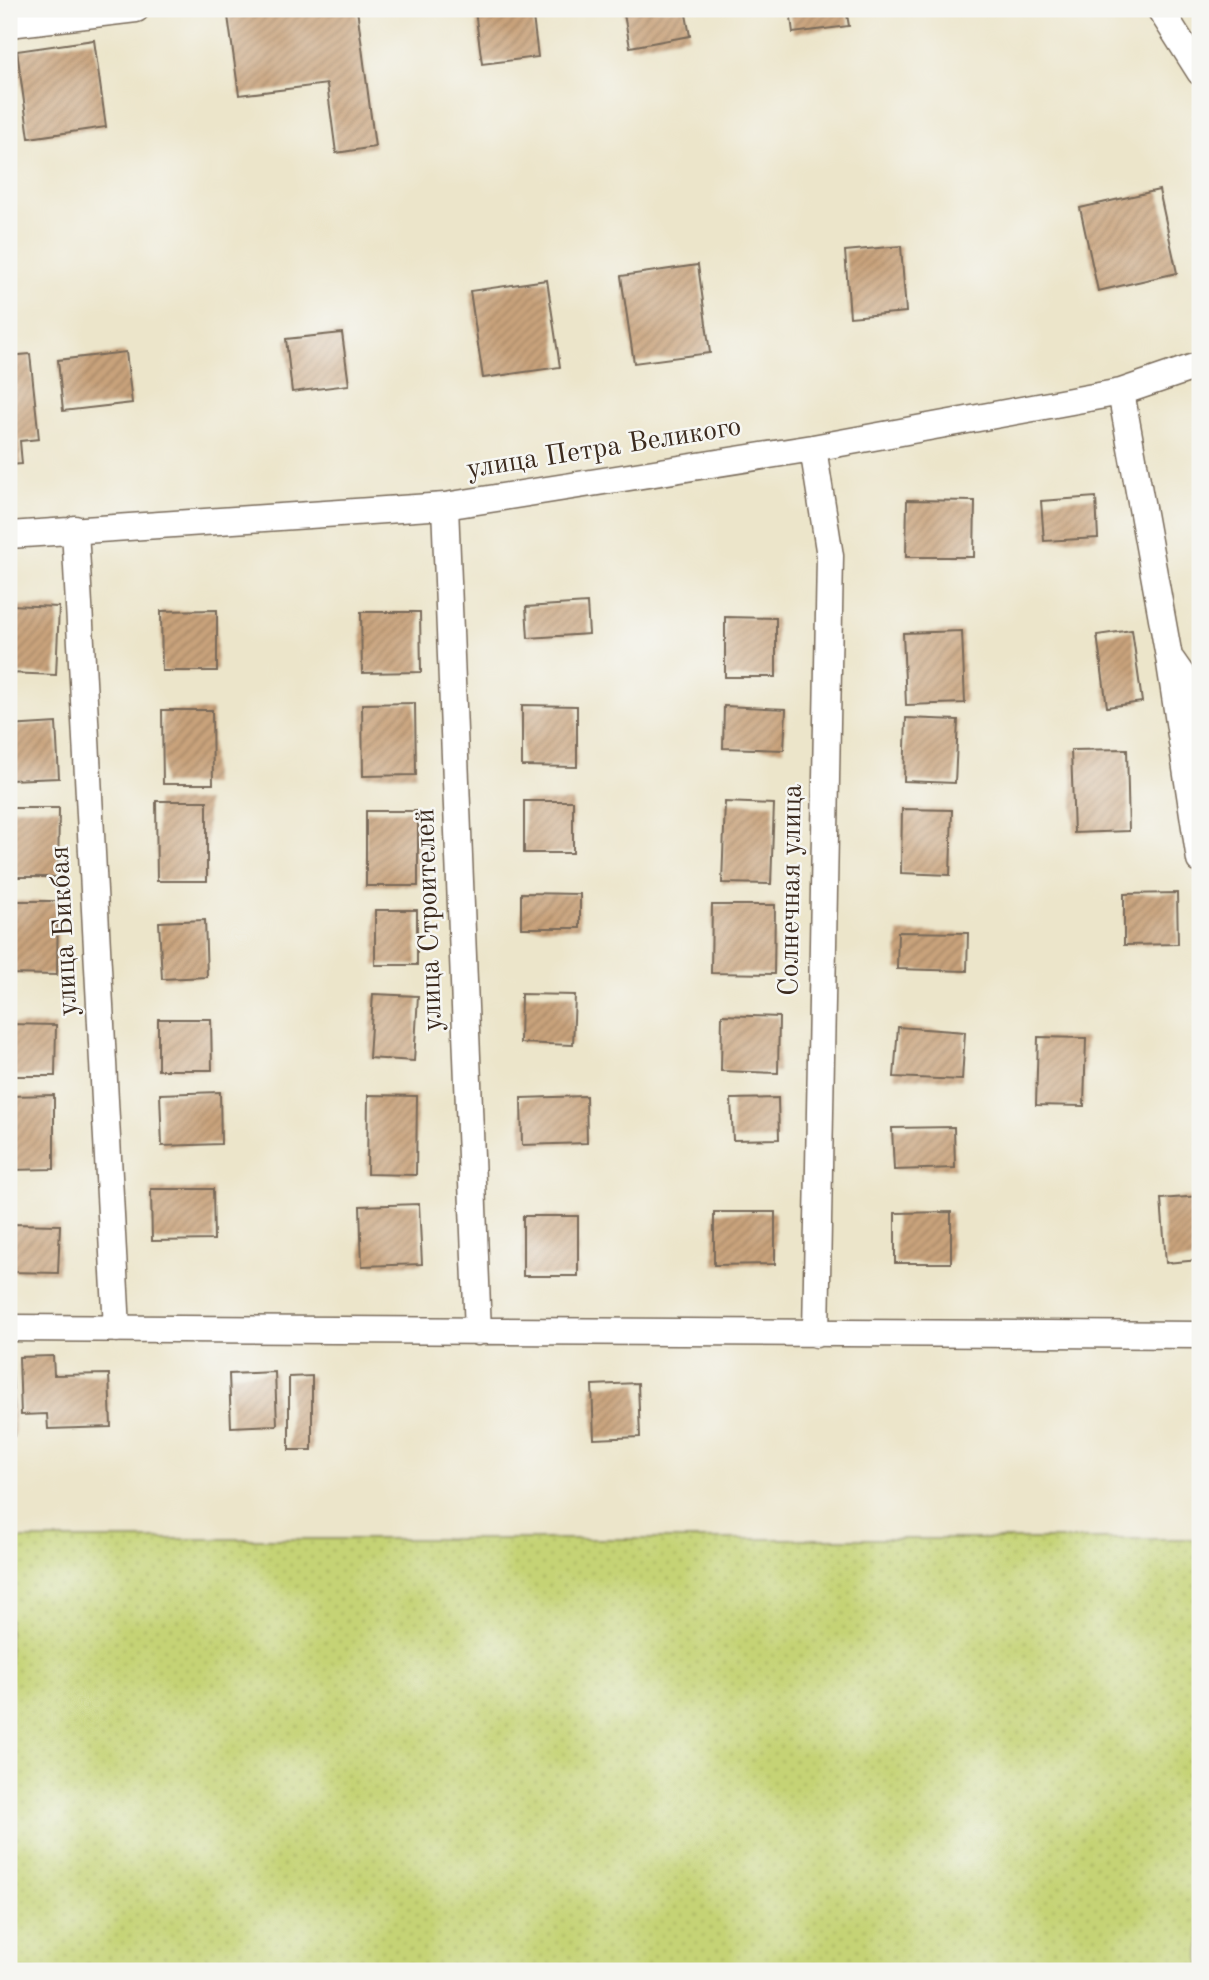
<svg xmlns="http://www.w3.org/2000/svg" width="1209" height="1980" font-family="'Old Standard TT',serif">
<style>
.garden{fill:url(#garden-dots);stroke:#807e49;stroke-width:2}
.building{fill:url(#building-hatch)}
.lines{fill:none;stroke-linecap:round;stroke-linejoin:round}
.street-casing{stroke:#796b5a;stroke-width:29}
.street{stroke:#fff;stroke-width:26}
.labels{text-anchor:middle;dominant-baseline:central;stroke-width:5;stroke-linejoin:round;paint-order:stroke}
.street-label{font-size:28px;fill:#3b2a1e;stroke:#f6f6f2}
</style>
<defs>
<pattern id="garden-dots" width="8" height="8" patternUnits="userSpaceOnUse" patternTransform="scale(1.75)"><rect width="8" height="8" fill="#c5d374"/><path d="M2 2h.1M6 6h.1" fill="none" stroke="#aab564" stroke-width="1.8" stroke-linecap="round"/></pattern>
<pattern id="building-hatch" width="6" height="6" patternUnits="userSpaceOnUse" patternTransform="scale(1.75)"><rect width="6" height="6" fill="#c9a37c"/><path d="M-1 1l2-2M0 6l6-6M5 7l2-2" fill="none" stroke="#a48565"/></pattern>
</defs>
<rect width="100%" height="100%" fill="#f6f6f2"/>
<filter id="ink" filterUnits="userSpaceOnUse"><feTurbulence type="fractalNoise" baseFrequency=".0143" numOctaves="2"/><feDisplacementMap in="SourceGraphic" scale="14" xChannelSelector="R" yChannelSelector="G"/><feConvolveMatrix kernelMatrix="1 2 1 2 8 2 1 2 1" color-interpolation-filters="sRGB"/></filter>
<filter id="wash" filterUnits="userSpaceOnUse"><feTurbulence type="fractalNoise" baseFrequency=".00686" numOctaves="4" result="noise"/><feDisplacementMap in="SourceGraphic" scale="28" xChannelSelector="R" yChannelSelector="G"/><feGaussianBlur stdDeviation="1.57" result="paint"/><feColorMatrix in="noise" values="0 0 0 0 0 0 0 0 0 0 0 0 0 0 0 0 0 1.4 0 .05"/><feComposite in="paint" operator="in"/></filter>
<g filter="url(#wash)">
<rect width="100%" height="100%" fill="#ece5ca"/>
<!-- garden -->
<path class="garden" d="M9,1539H1200V1971H9Z"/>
<g id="blocks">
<!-- building -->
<path class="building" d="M227,9H357L375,147L336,153L327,84L239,95Z
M493,9H532L538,57L482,64L475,11Z
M623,9H685L690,36L630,47Z
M790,9H846L849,26L793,33Z
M94,40L106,127L29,138L17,51Z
M1159,190L1177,273L1098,291L1080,208Z
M901,246L906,312L850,317L845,251Z
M698,265L710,353L634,363L621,276Z
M547,280L560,367L483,378L470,291Z
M342,333L349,385L292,392L286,339Z
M126,352L132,403L63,411L58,360Z
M30,354L39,439L20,441L22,464L9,465V356Z
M1096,497L1098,538L1044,541L1041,501Z
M907,500L975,501L974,557H906Z
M587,603L589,634L528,638L526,607Z
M9,605L59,607L56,675L9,673Z
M217,610V671H162L161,611Z
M361,612H420L421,672L362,673Z
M725,617L776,618V677H725Z
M1132,630L1142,702L1107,707L1097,635Z
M962,631L965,703L906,705L903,633Z
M415,703L416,775L363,776L362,704Z
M522,705L577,706V767L522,766Z
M724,706L786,709L784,750L723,748Z
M162,710H212L213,784H163Z
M906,718L958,720L955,783L904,781Z
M56,723L59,778L9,780V726Z
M1127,749L1129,831L1074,833L1071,750Z
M156,801H207V881H157Z
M524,801H573V853H524Z
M725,802L774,804L771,884L722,883Z
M9,808H59L58,877H9Z
M902,809L952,810L950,875L901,873Z
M366,811H418V886H366Z
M521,893L580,894V928H521Z
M1177,893L1178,944L1124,945V894Z
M9,901H58L57,975L9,974Z
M712,905H775L774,974L711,973Z
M375,910H417V965H375Z
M205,920L207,977L162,979L159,922Z
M898,932L968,933L967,971L897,969Z
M373,994L418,996L414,1061L369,1058Z
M521,994L575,995L573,1045L520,1043Z
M722,1015L779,1017L778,1073L721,1071Z
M158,1019H211L212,1070H158Z
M9,1024L56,1025L55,1076H9Z
M898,1027L965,1032L962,1080L894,1077Z
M1038,1037L1086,1038L1084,1106L1036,1105Z
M220,1092L221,1144L162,1146L160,1094Z
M54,1095V1169L9,1170V1096Z
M368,1095L417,1096L416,1175L367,1174Z
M586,1096L587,1143L522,1145L521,1098Z
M778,1098L779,1139L733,1140L731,1099Z
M954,1127L955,1168L894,1170L892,1128Z
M151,1189H213L214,1240L152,1241Z
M1200,1196V1260L1166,1263L1161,1199Z
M419,1204L422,1264L362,1266L360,1206Z
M714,1212H775V1264L714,1265Z
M951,1212V1263H895V1213Z
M523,1216H578V1276H523Z
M9,1224L60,1225L58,1273L9,1272Z
M53,1356L54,1375L109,1374L111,1427L48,1429L47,1414L21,1415L19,1357Z
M9,1368H12L15,1436H9Z
M275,1372L277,1425L231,1427L229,1374Z
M312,1376V1450H289V1377Z
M638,1383L640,1437L594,1439L592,1385Z"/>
</g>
</g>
<g filter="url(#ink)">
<use href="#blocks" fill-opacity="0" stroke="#796b5a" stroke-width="2"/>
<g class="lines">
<defs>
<path id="street" d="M1160,9L1200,72
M9,24L136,9
M1121,392L1169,657L1200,860
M813,448L830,556L816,1334
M445,506L478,1332
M75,529L117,1329
M9,535L445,506L813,448L1121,392L1200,365
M1172,661L1200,701
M9,1328L1200,1335"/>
</defs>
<!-- street casing -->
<use href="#street" class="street-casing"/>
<!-- street -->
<use href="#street" class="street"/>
</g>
</g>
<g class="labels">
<!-- street labels -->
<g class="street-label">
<text transform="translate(604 449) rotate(-9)">улица Петра Великого</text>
<text transform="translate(792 890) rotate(-89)">Солнечная улица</text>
<text transform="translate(430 920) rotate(-92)">улица Строителей</text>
<text transform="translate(65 931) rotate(-93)">улица Бикбая</text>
</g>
</g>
<!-- margin -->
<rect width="1209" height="1980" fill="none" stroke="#f6f6f2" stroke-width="35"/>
</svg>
